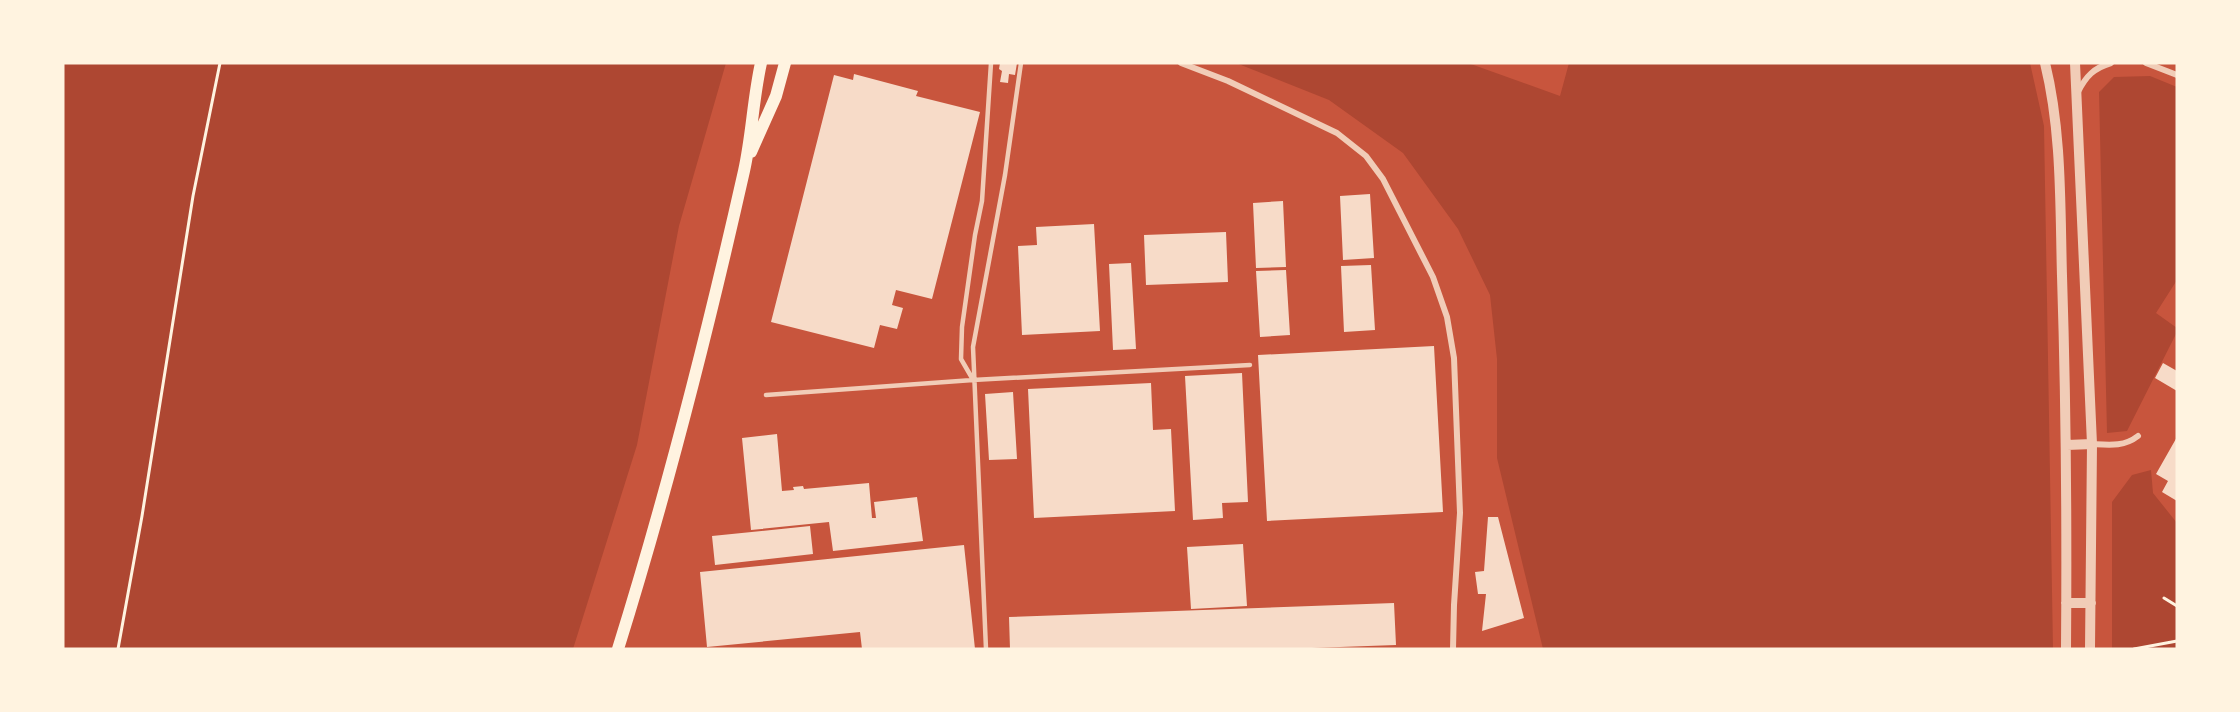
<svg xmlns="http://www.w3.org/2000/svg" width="2240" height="712" font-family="Quicksand,sans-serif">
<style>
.green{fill:#ae4732}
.building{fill:#f7dbc8}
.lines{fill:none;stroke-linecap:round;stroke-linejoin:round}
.path{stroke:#fff3e0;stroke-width:3}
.service{stroke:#f1ccb7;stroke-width:4.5}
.minor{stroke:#f1ccb7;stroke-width:6}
.tertiary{stroke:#f1ccb7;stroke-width:10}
.secondary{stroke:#fff3e0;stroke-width:12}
</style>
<rect width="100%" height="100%" fill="#c8553d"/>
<!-- green -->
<path class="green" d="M63,63H726L679,226L637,445L573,649H63Z
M1236,63H1468L1560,96L1569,63H2030L2044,126L2053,649H1543L1497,458V359L1490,295L1458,229L1403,153L1329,100Z
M2150,76L2177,87V280L2156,313L2177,328V332L2127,431L2107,433L2099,92L2114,77Z
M2151,470L2153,493L2177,523V649H2112V502L2132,475Z"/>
<!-- building -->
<path class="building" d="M1000,63H1017L1015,75L1009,74L1008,83L1000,82L1002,71L999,69Z
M854,74L918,91L916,96L980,112L932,299L896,290L892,305L903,308L897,329L880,325L874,348L771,322L834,75L853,80Z
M1370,194L1374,258L1343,260L1340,196Z
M1283,201L1286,267L1256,268L1253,203Z
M1094,224L1100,331L1022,335L1018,246L1037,245L1036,227Z
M1226,232L1228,282L1146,285L1144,235Z
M1131,263L1136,349L1113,350L1109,264Z
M1371,265L1375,330L1344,332L1341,266Z
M1286,270L1290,335L1260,337L1256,271Z
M1434,346L1443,512L1267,521L1258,355Z
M2163,363L2177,371V391L2155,378Z
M1242,373L1248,502L1222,503L1223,518L1193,520L1185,376Z
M1151,383L1153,430L1171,429L1175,511L1034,518L1028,389Z
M1013,392L1017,459L989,460L985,394Z
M777,434L782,491L794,490L793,487L803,486L804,489L869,483L872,518H876L874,502L917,497L923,541L833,551L829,522L751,530L742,438Z
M2177,437V501L2162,492L2168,481L2156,474Z
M1488,517H1498L1524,618L1482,631L1486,594H1478L1475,572L1484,571Z
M810,526L813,554L715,565L712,536Z
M1243,544L1247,606L1191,609L1187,547Z
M964,545L975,649H862L860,632L707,647L700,572Z
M1394,603L1396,645L1284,649H1010L1009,617Z"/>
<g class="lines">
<!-- path -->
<path class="path" d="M2164,598L2177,606
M118,649L142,516L193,196L220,63
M2134,649L2177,641"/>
<!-- service -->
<path class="service" d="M972,378L961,359L962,327L975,235L982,201L991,63
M766,395L973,380L1250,365
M986,649L973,347L1005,175L1021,63"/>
<!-- minor -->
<path class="minor" d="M1181,63L1228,81L1337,133L1366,156L1383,179L1433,277L1447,317L1454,358L1460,513L1454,605L1453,649
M2146,63L2177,75
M2078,92C2086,76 2094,68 2111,63
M2092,444C2109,445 2124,447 2138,436"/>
<!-- tertiary -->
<path class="tertiary" d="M2045,63C2062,132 2060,206 2062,276C2066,400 2067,524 2066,649
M2075,63L2092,444L2090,649
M2067,445L2092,444
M2066,603H2091"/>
<!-- secondary -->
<path class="secondary" d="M751,152L776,96L785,63
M618,649C667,492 708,331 744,171C752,135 753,99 761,63"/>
</g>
<!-- border -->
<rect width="2240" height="712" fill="none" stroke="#fff3e0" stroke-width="129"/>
</svg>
